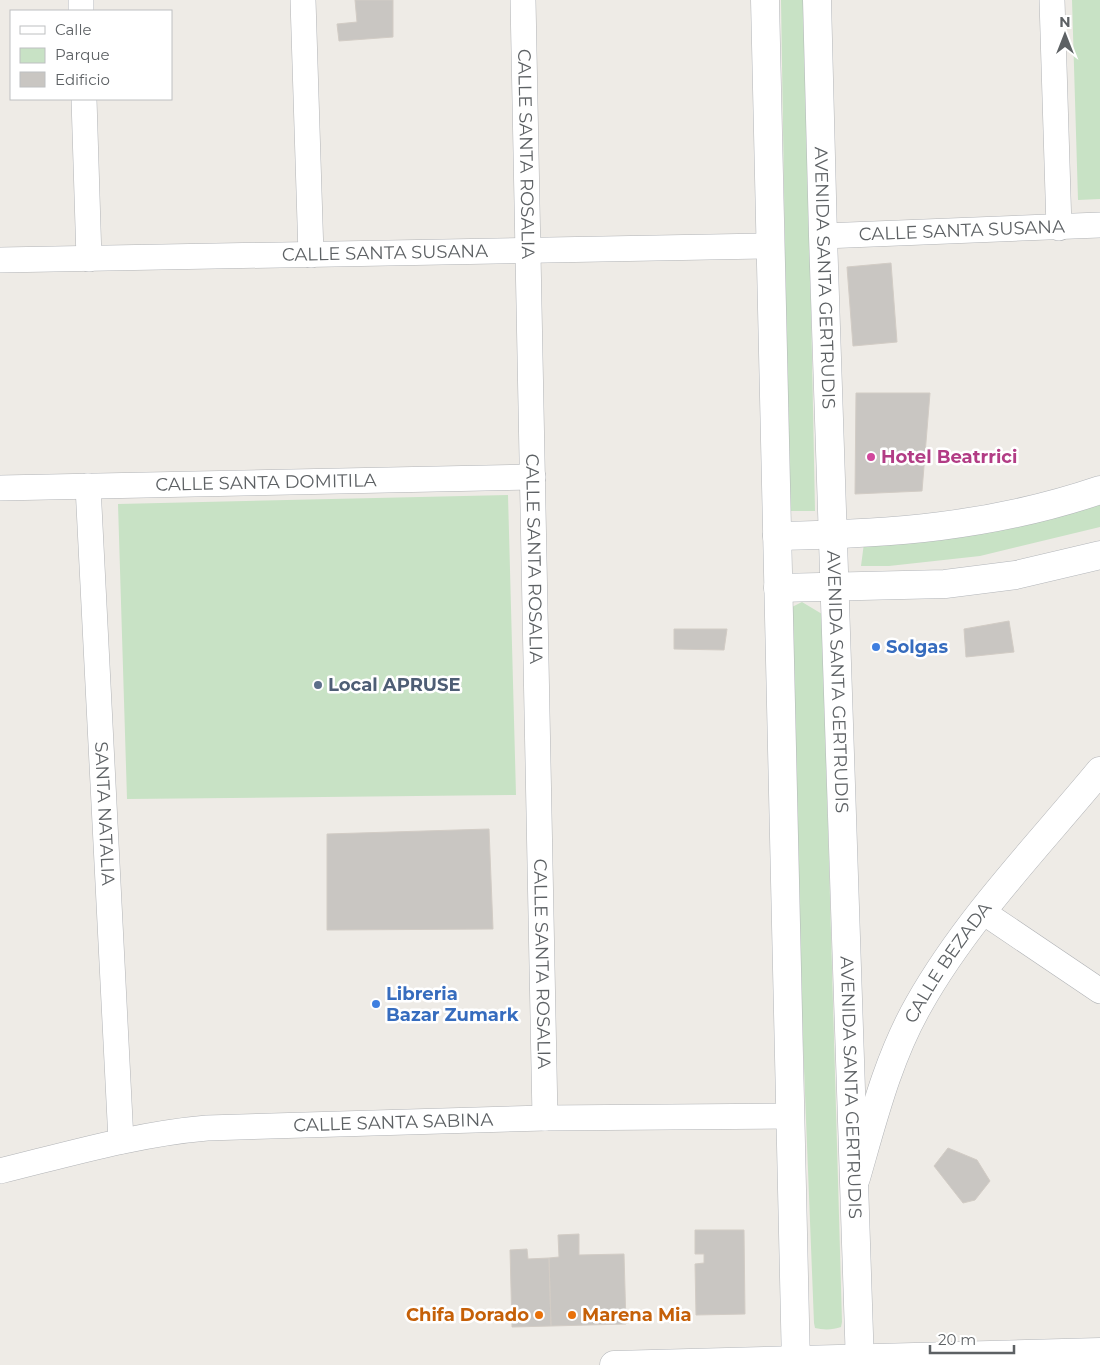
<svg xmlns="http://www.w3.org/2000/svg" width="1100" height="1365" font-family="Montserrat,sans-serif">
<style>
.green{fill:#c8e2c5}
.building{fill:#c9c6c2;stroke:#d2ccc5}
.lines{fill:none;stroke-linecap:round;stroke-linejoin:round}
.minor-casing{stroke:#b1b3b6;stroke-width:26}
.tertiary-casing{stroke:#b1b3b6;stroke-width:29}
.secondary-casing{stroke:#b2b5b9;stroke-width:29}
.minor{stroke:#fff;stroke-width:25}
.tertiary{stroke:#fff;stroke-width:28}
.secondary{stroke:#fff;stroke-width:28}
.hotel-dot{fill:#d1479c;stroke:#fff;stroke-width:2}
.shop-dot{fill:#3f7fe0;stroke:#fff;stroke-width:2}
.service-dot{fill:#5c6f8a;stroke:#fff;stroke-width:2}
.food-dot{fill:#e8710a;stroke:#fff;stroke-width:2}
.labels{text-anchor:middle;dominant-baseline:central;stroke-width:5;stroke-linejoin:round;paint-order:stroke}
.street-label{font-size:18px;fill:#5d6164;stroke:#fff}
.hotel-label{font-size:18px;font-weight:bold;fill:#b23c85;stroke:#fff;text-anchor:start}
.shop-label{font-size:18px;font-weight:bold;fill:#366cbe;stroke:#fff;text-anchor:start}
.service-label{font-size:18px;font-weight:bold;fill:#4e5e75;stroke:#fff;text-anchor:start}
.food-label{font-size:18px;font-weight:bold;fill:#c56008;stroke:#fff;text-anchor:end}
</style>
<rect width="100%" height="100%" fill="#eeebe6"/>
<!-- green -->
<path class="green" d="M781,0H805L815,511H789Z
M1072,0H1100V199L1078,200Z
M1100,492V527L980,556L889,566H861L864,543Z
M508,495L516,795L127,799L118,504Z
M802,602L822,614L842,1322L841,1327C833,1330 823,1330 815,1328L814,1323L786,610Z"/>
<!-- building -->
<path class="building" d="M355,0H393V37L339,41L337,24L357,22Z
M891,263L897,342L853,346L847,267Z
M856,393H930L922,491L855,494Z
M1009,621L1014,652L966,657L964,629Z
M674,629H727L724,650L674,649Z
M489,829L493,929L327,930V834Z
M948,1148L977,1160L990,1181L975,1200L963,1203L934,1166Z
M695,1230H744L745,1314L696,1315L695,1264L704,1263V1254H695Z
M579,1234V1255L624,1254L626,1324L551,1326L549,1258L559,1257L558,1235Z
M527,1249L528,1259L549,1258L551,1326L512,1327L510,1250Z"/>
<g class="lines">
<defs>
<g id="minor">
<path d="M81,0V11"/>
<path d="M303,0L311,255"/>
<path id="s1" d="M523,0L545,1118"/>
<path d="M1052,0L1059,228"/>
<path d="M84,99L89,259"/>
<path id="s2" d="M823,236L1100,225"/>
<path id="s3" d="M0,260L770,246"/>
<path id="s4" d="M88,486L121,1141"/>
<path id="s5" d="M0,488L533,477"/>
<path d="M983,912L1100,991"/>
<path id="s6" d="M0,1171C69,1154 137,1134 207,1128L545,1118L790,1116"/>
</g>
<g id="tertiary">
<path id="s7" d="M856,1178C873,1119 888,1058 919,1004C967,919 1038,846 1100,771"/>
</g>
<g id="secondary">
<path d="M765,0L796,1365"/>
<path id="s8" d="M817,0L823,236L860,1365"/>
<path d="M777,536C890,534 991,527 1100,490"/>
<path d="M778,588L945,584L1016,575L1100,555"/>
<path d="M614,1365L1100,1352"/>
</g>
</defs>
<!-- minor casing -->
<use href="#minor" class="minor-casing"/>
<!-- tertiary casing -->
<use href="#tertiary" class="tertiary-casing"/>
<!-- secondary casing -->
<use href="#secondary" class="secondary-casing"/>
<!-- minor -->
<use href="#minor" class="minor"/>
<!-- tertiary -->
<use href="#tertiary" class="tertiary"/>
<!-- secondary -->
<use href="#secondary" class="secondary"/>
</g>
<!-- markers -->
<circle class="hotel-dot" cx="871" cy="457" r="5"/>
<g class="shop-dot">
<circle cx="876" cy="647" r="5"/>
<circle cx="376" cy="1004" r="5"/>
</g>
<circle class="service-dot" cx="318" cy="685" r="5"/>
<g class="food-dot">
<circle cx="539" cy="1315" r="5"/>
<circle cx="572" cy="1315" r="5"/>
</g>
<g class="labels">
<!-- street labels -->
<g class="street-label">
<text stroke="none"><textPath href="#s1" startOffset="154">CALLE SANTA ROSALIA</textPath></text>
<text stroke="none"><textPath href="#s2" startOffset="139">CALLE SANTA SUSANA</textPath></text>
<text stroke="none"><textPath href="#s3" startOffset="385">CALLE SANTA SUSANA</textPath></text>
<text stroke="none"><textPath href="#s8" startOffset="278">AVENIDA SANTA GERTRUDIS</textPath></text>
<text stroke="none"><textPath href="#s5" startOffset="266">CALLE SANTA DOMITILA</textPath></text>
<text stroke="none"><textPath href="#s1" startOffset="559">CALLE SANTA ROSALIA</textPath></text>
<text stroke="none"><textPath href="#s8" startOffset="682">AVENIDA SANTA GERTRUDIS</textPath></text>
<text stroke="none"><textPath href="#s4" startOffset="328">SANTA NATALIA</textPath></text>
<text stroke="none"><textPath href="#s1" startOffset="964">CALLE SANTA ROSALIA</textPath></text>
<text stroke="none"><textPath href="#s7" startOffset="236">CALLE BEZADA</textPath></text>
<text stroke="none"><textPath href="#s8" startOffset="1088">AVENIDA SANTA GERTRUDIS</textPath></text>
<text stroke="none"><textPath href="#s6" startOffset="398">CALLE SANTA SABINA</textPath></text>
</g>
<!-- hotel labels -->
<g class="hotel-label">
<text x="881" y="457">Hotel Beatrrici</text>
</g>
<!-- shop labels -->
<g class="shop-label">
<text x="886" y="647">Solgas</text>
<text x="386" y="994">Libreria<tspan x="386" dy="21">Bazar Zumark</tspan></text>
</g>
<!-- service labels -->
<g class="service-label">
<text x="328" y="685">Local APRUSE</text>
</g>
<!-- food labels -->
<g class="food-label">
<text x="529" y="1315">Chifa Dorado</text>
<text x="582" y="1315" text-anchor="start">Marena Mia</text>
</g>
</g>
<!-- legend -->
<rect x="10" y="10" width="162" height="90" fill="#ffffff" stroke="#bec0c1"/>
<rect x="20" y="26" width="25" height="8" fill="#ffffff" stroke="#bec0c1"/>
<text x="55" y="35" font-size="15" fill="#5d6164">Calle</text>
<rect x="20" y="48" width="25" height="15" fill="#c8e2c5" stroke="#bec0c1"/>
<text x="55" y="60" font-size="15" fill="#5d6164">Parque</text>
<rect x="20" y="72" width="25" height="15" fill="#c9c6c2" stroke="#bec0c1"/>
<text x="55" y="85" font-size="15" fill="#5d6164">Edificio</text>
<!-- north arrow -->
<g transform="translate(1065 35)" stroke="#ffffff" stroke-width="4" paint-order="stroke">
<path d="M0-4L9 19L0 12L-9 19Z" fill="#5d6164"/>
<text y="-8" font-size="14" font-weight="bold" text-anchor="middle" fill="#5d6164">N</text>
</g>
<!-- scale -->
<path d="M930 1345v8h84v-8" fill="none" stroke="#5d6164" stroke-width="2.5"/>
<text x="938" y="1345" font-size="15" fill="#5d6164" stroke="#ffffff" stroke-width="4" paint-order="stroke">20 m</text>
</svg>
